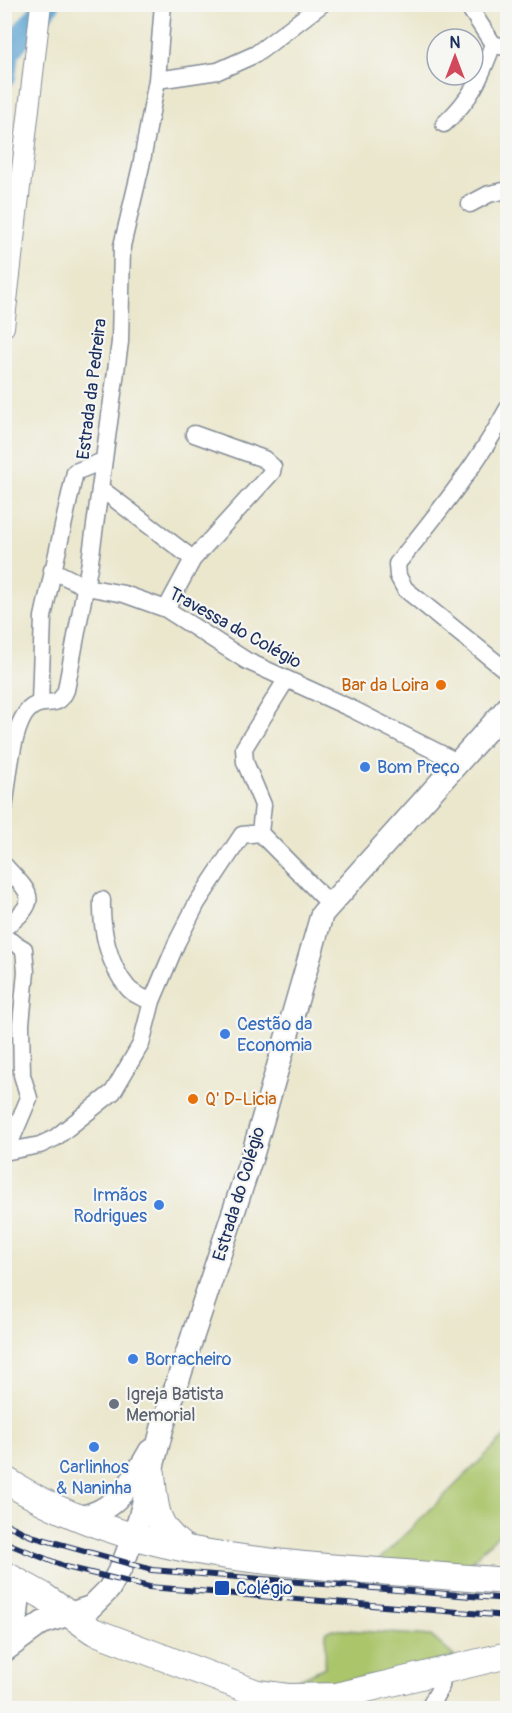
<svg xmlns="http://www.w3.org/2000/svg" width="512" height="1713" font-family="Pangolin,sans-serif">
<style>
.green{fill:#aac56b;stroke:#627a64;stroke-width:1.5}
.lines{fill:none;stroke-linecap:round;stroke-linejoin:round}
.river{stroke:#59a1d0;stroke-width:24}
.minor-casing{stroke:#838b96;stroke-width:19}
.tertiary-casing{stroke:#838b96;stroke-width:22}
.secondary-casing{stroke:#838b96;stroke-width:25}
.primary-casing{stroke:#838b96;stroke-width:28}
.minor{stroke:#fff;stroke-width:16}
.tertiary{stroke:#fff;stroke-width:20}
.secondary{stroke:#fff;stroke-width:22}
.primary{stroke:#fff;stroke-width:26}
.rail-casing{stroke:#1b2f5e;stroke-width:6}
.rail{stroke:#f6f6f2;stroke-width:4;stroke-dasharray:11;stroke-linecap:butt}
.food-dot{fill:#e8710a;stroke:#f6f6f2;stroke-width:2}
.shop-dot{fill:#3f7fe0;stroke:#f6f6f2;stroke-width:2}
.worship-dot{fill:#6b7280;stroke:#f6f6f2;stroke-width:2}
.transit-dot{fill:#1a4fb4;stroke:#f6f6f2;stroke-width:2}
.labels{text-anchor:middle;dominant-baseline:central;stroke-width:4.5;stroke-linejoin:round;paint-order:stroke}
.street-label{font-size:18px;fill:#1b2f5e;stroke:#f6f6f2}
.food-label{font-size:18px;fill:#c56008;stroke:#f6f6f2;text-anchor:end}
.shop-label{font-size:18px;fill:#366cbe;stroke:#f6f6f2;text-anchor:start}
.worship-label{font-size:18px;fill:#5b616d;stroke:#f6f6f2;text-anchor:start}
.transit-label{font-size:18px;fill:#164399;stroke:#f6f6f2;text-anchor:start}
</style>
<rect width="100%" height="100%" fill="#f6f6f2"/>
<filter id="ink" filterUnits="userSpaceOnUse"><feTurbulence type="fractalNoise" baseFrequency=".0167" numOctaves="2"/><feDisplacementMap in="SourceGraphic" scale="12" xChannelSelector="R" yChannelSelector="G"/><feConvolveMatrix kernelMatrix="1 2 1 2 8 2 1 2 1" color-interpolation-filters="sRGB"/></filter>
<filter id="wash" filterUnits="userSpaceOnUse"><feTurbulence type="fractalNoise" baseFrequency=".008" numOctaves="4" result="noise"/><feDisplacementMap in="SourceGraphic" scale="24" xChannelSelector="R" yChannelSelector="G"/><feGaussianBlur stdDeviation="1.35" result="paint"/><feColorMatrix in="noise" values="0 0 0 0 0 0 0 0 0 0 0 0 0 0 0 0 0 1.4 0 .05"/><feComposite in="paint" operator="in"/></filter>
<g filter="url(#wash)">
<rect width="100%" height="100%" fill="#ebe7cd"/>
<!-- green -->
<path class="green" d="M507,1434V1526L460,1573L377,1562Z
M332,1629L431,1636L455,1657C403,1668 349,1687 295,1681L325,1667L326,1632Z"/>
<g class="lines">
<!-- river -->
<path class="river" d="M4,76L7,52L48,4"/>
</g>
</g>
<g filter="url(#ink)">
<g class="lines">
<defs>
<path id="minor" d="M467,4L493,44L508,48
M157,80L218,71L256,54L322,4
M444,124C472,98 480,79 493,44
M470,204L489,194L508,190
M508,408C478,464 437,514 397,564L398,576L405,589L508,672
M100,488L193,559
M52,570L86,587L124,594L166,609L247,661L352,709L459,763
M166,609L193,559L272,472L273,467L264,459L194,434
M286,680L244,748L245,762L263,805L260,833L329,903
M40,703L43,617L75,472L103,461
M4,809C8,785 11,721 32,707C47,697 57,711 66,690L90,562L120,342L122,246L141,166L157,80L163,4
M4,865C32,895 41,900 4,928
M102,900C101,928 108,965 128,988C134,995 143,998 152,1001
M4,937L24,949L26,972L21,1024L22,1075L29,1098L6,1152
M4,1152L40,1145L55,1138L113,1092L141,1044L152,1001L177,942L197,903L242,835L260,833
M429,1708L441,1686L443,1670"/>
<path id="tertiary" d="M4,327L41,4"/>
<path id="secondary" d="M76,1517C114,1515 133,1481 150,1451
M4,1645L16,1625L20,1583
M4,1651L42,1623L91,1607L109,1589L123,1564L139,1520L162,1429L253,1153L322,914L508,707"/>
<path id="primary" d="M152,1474C155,1509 155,1527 186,1549
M4,1479C105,1545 222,1558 339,1568C395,1572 451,1577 508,1581
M4,1574L42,1595L93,1631L257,1693L288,1697L337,1696L508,1655"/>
</defs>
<!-- minor casing -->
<use href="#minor" class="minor-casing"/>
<!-- tertiary casing -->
<use href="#tertiary" class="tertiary-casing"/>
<!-- secondary casing -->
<use href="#secondary" class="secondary-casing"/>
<!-- primary casing -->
<use href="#primary" class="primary-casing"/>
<!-- minor -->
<use href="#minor" class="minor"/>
<!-- tertiary -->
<use href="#tertiary" class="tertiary"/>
<!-- secondary -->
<use href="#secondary" class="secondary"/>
<!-- primary -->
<use href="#primary" class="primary"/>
<defs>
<path id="rail" d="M4,1523L31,1536L152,1570L508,1599
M4,1542L66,1567L149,1587L508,1616"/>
</defs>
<!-- rail casing -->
<use href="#rail" class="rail-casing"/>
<!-- rail -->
<use href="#rail" class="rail"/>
</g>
</g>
<!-- markers -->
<g class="food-dot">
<circle cx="441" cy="685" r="6"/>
<circle cx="193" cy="1099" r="6"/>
</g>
<g class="shop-dot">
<circle cx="365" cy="767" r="6"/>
<circle cx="225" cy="1034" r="6"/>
<circle cx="159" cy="1205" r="6"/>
<circle cx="133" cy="1359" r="6"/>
<circle cx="94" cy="1447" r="6"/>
</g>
<circle class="worship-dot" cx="114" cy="1404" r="6"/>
<rect class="transit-dot" x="214" y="1580" width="16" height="16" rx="3"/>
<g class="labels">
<!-- street labels -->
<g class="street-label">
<text transform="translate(92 389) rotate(-83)">Estrada da Pedreira</text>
<text transform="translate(235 628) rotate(29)">Travessa do Colégio</text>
<text transform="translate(239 1194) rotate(-73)">Estrada do Colégio</text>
</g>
<!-- food labels -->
<g class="food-label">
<text x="429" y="685">Bar da Loira</text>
<text x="205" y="1099" text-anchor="start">Q' D-Licia</text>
</g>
<!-- shop labels -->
<g class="shop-label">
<text x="377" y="767">Bom Preço</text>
<text x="237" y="1024">Cestão da<tspan x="237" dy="21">Economia</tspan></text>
<text x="147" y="1195" text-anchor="end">Irmãos<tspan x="147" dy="21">Rodrigues</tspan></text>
<text x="145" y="1359">Borracheiro</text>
<text x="94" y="1467" text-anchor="middle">Carlinhos<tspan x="94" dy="21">&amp; Naninha</tspan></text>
</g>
<!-- worship labels -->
<g class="worship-label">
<text x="126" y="1394">Igreja Batista<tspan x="126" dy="21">Memorial</tspan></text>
</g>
<!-- transit labels -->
<g class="transit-label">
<text x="236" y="1588">Colégio</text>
</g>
</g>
<!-- margin -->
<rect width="512" height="1713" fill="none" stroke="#f6f6f2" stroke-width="24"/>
<!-- north arrow -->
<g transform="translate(455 57)"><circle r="28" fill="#f6f6f2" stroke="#9ea6b7" stroke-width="1.5"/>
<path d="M0-4.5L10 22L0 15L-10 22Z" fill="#d1495b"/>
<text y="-9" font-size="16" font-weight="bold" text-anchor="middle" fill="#1b2f5e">N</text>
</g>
</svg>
